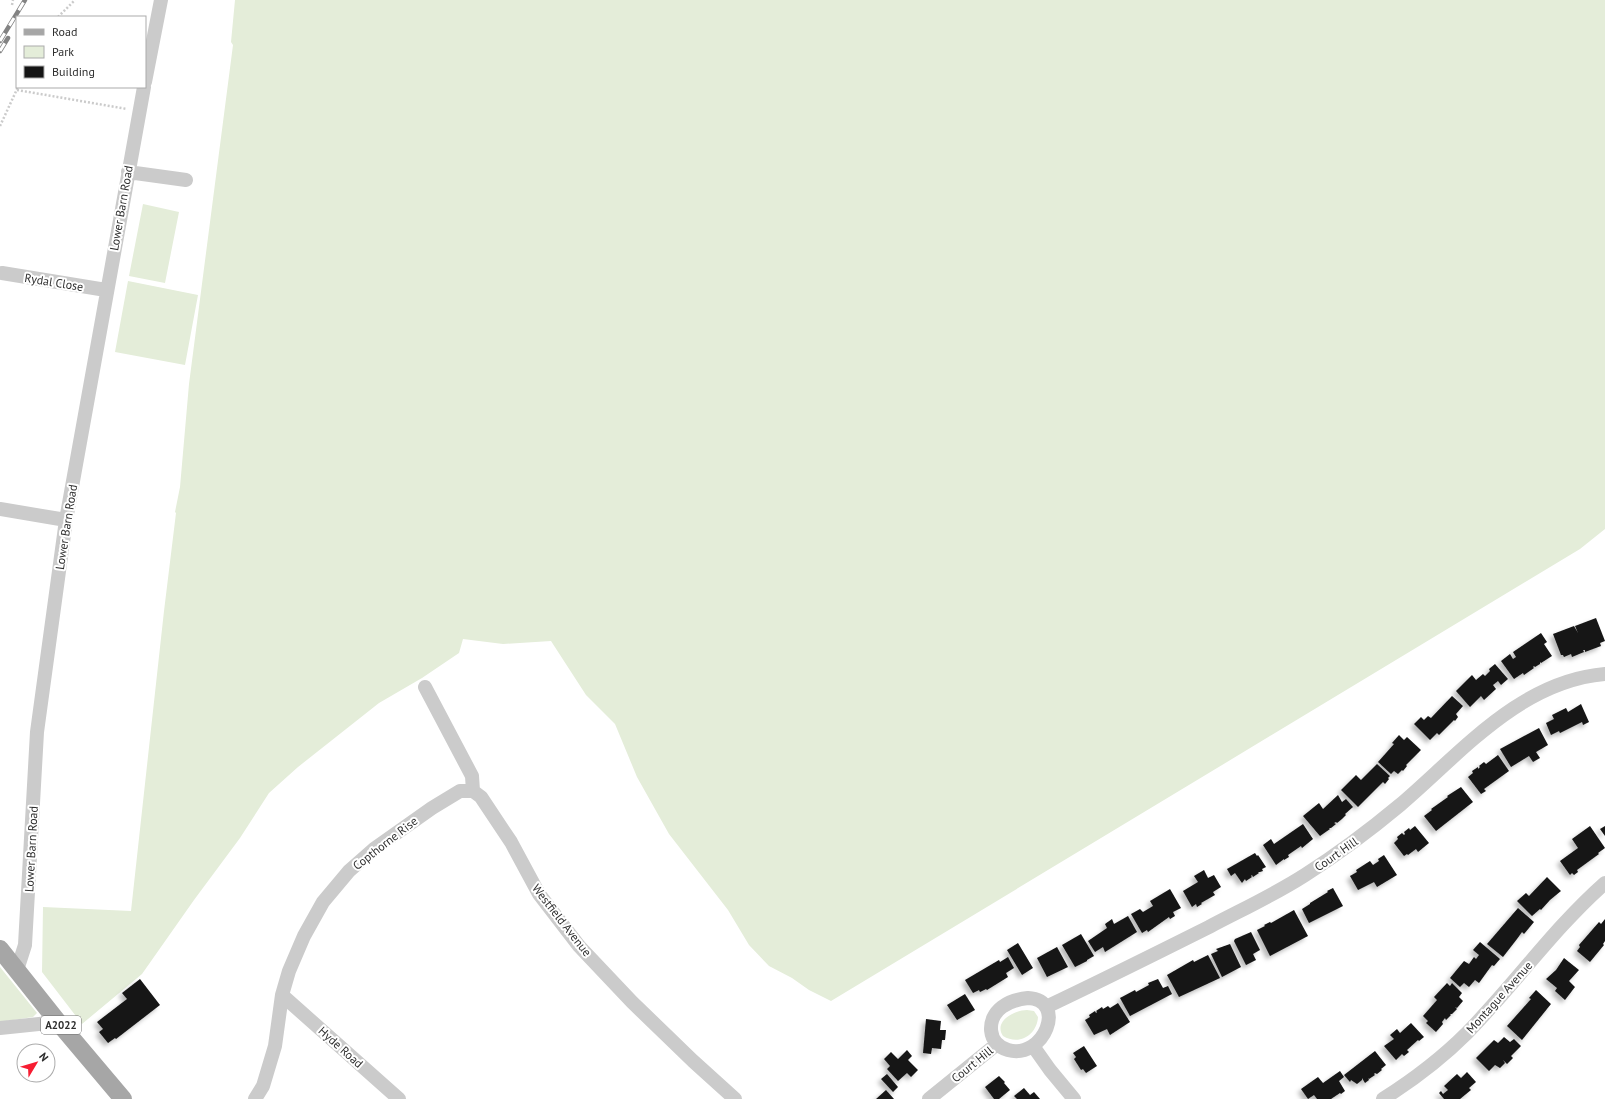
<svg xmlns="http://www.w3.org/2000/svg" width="1605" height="1099" font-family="'PT Sans',sans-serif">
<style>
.green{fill:#e4edd9}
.building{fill:#151515;filter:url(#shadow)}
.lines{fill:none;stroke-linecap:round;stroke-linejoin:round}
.path{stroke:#cbcbcb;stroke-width:2.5;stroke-dasharray:2 2;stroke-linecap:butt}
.minor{stroke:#cbcbcb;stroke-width:14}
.major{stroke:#a6a6a6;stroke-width:18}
.rail-casing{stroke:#838383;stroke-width:4.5}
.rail{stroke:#fff;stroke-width:3;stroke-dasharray:9;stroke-linecap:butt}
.labels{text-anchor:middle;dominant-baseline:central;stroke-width:4;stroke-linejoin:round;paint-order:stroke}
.shield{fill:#fff;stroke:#6d6d6d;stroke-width:1}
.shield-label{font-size:11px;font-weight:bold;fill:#2e2e2e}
.street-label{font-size:12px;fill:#2e2e2e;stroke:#fff}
</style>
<defs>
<filter id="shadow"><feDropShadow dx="-3.5" dy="3.5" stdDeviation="2" flood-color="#0004"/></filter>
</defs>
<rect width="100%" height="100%" fill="#fff"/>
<!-- green -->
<path class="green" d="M235,0H1605V529L1580,549L831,1001L809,990L792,978L769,966L749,945L728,910L669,834L637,777L615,724L586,695L551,641L503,644L463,639L459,653L422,678L379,703L298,767L269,793L240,838L194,900L142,974L82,1024L42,972L43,907L131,911L164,611L176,513L175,512L180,487L189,384L233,45L231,42Z
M143,204L179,212L165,283L129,276Z
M128,281L198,295L185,365L115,352Z
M0,967L37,1013L33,1017L0,1022Z
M1027,1010L1034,1011L1038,1017C1037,1035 1019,1046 1003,1036C993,1021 1015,1010 1027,1010Z"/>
<!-- building -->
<path class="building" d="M1596,618L1605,641L1600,643L1601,646L1585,652V650H1583L1584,652L1572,657L1571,654L1564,657L1563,655H1561L1553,634L1574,626L1578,633L1575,626Z
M1541,633L1547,642L1544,644L1552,656L1541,663L1540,662V664L1535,667L1534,666L1533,667L1534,668L1524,675L1523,673L1514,679L1501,661L1510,654L1513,659L1516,657L1513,652Z
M1495,664L1508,679L1501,685L1498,681L1493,685L1496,689L1484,700L1481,696L1470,707L1456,691L1472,675L1476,680L1483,674L1485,676L1490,671L1489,669Z
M1452,696L1463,706L1456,714L1458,717L1455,721L1454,720L1439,735L1437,733L1430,740L1414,724L1421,717L1424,720L1428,716L1431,718Z
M1581,704L1589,722L1583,725L1582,722L1560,733L1559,731L1551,735L1546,723L1554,719L1552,715L1566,708L1568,712Z
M1539,728L1548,745L1536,752L1540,758L1533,762L1529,756L1511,767L1500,749Z
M1399,735L1404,740L1407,737L1421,750L1406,765L1407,766L1403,771L1402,770L1398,774L1394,771L1391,774L1378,762L1394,744L1392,743Z
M1498,755L1509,771L1484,789L1486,791L1481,794L1468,777L1473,773L1472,771L1478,767V769L1480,767L1479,766L1484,762L1486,764Z
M1377,764L1390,776L1388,778L1389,779L1385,784L1383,782L1358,807L1341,790L1356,775L1361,780Z
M1461,787L1473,802L1436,831L1424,816L1432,810L1431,809L1448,797L1447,796Z
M1338,795L1342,802L1346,799L1353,807L1345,814L1346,815L1342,819L1337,823L1336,822L1334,823L1336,824L1331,828H1329L1330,829L1320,836L1303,816L1319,803L1323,809Z
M1303,824L1313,839L1302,848L1301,846L1288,855L1289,857L1284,860V859L1276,865L1263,845L1271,839L1274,844Z
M1415,826L1429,843L1418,852L1416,849L1408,855L1407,854L1404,856L1394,843L1398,839L1397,837L1402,833L1404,835L1405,834L1404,832L1409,828L1410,830Z
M1590,826L1605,848L1598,853L1599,854L1577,870L1578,872L1574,875L1572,873L1570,875L1560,861L1578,848L1572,839Z
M1605,826V836L1600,829Z
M1255,853L1257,856L1258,855L1266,867L1262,869L1263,871L1260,872H1258L1259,873L1253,877L1252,875L1251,876L1252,877L1246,881L1245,879L1242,883L1235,873L1231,876L1227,869Z
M1384,855L1397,875L1377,887L1374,882L1358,890L1350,876L1357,872L1356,870L1370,861L1373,865L1379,861L1378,859Z
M1204,870L1208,878L1214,875L1221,887L1213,892L1215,895L1201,903L1202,904L1197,907L1196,904L1192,907L1183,891L1198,882L1194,876Z
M1547,877L1561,891L1550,900L1541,910L1540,909L1532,916L1517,901L1526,893L1529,896Z
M1333,888L1343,906L1309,923L1302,909L1310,904V903L1328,892L1327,891Z
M1170,889L1181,908L1173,912L1175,916L1170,919L1169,917L1148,932L1147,930L1142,933L1131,914L1140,909L1143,912L1153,906L1150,901Z
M1518,908L1534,922L1524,934L1522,932L1517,939L1503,957L1487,944Z
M1294,910L1308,936L1270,956L1257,930L1265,926L1264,925L1270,922L1271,923Z
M1128,916L1137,932L1105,952L1103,947L1095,952L1088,941L1107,928L1105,924L1112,919L1114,924Z
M1605,919V941L1603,944L1604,945L1590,962L1577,951L1580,947L1579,945L1599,922L1601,924Z
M1251,932L1260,950L1253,954L1256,960L1246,965L1234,941L1235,939Z
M1081,934L1094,956L1087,960V961L1075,967L1062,945Z
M1480,942L1500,959L1494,966L1492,965L1479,983L1475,980L1469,987L1464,983L1460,987L1450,978L1464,961L1469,964L1474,957L1476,959L1479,955L1473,950Z
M1018,943L1033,968L1022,975L1007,950Z
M1230,944L1241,967L1222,977L1211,954L1218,951L1216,949Z
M1057,947L1068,967L1047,977L1037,958Z
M1208,955L1220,978L1179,997L1167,975L1193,960L1194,962Z
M1008,957L1014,968L1006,973L1008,977L987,990L986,989L980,992L979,990L973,993L965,980L999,960L1000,962Z
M1564,958L1579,970L1569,981L1575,987L1565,1000L1555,991L1557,988L1546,979L1556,970Z
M140,979L160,1005L116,1039L115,1038L108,1043L99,1032L103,1029L97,1022L127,999L122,993Z
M1158,979L1163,988L1168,986L1172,994L1130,1016L1120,998L1135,990L1136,992L1149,985L1148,983Z
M1447,983L1450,986L1452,983L1462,993L1459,997L1463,1001L1457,1008L1455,1007L1457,1009L1452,1014H1450L1451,1015L1446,1020L1445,1018L1442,1022L1443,1024L1436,1032L1426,1023L1428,1021L1423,1016L1437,1000L1434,997Z
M1536,990L1551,1004L1522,1040L1507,1026L1531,999L1529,998Z
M965,994L975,1010L957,1020L947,1005Z
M1118,1003L1130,1022L1110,1035L1107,1029L1094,1035L1085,1020L1090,1017L1089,1015L1095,1011L1096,1013L1097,1012L1096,1011L1102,1007L1103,1009L1108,1006L1110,1008Z
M926,1019L941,1021L940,1030H946L945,1040H942L941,1049L932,1048L931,1054L923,1053Z
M1411,1023L1424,1037L1419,1041L1418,1040L1407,1050L1409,1052L1404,1056L1402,1054L1396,1060L1384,1046L1394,1039L1390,1035L1397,1029L1400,1033Z
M1504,1037L1510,1042L1514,1039L1521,1046L1511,1056L1513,1058L1507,1064L1503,1060L1505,1063L1500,1068L1495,1065L1489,1071L1476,1058L1494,1040L1498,1043Z
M1084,1046L1097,1066L1086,1073L1083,1069L1081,1070L1074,1059L1076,1057L1073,1053Z
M907,1050L912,1056L908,1060L918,1070L911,1077L907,1073L898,1081L887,1069L890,1066L884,1059L891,1052L898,1059Z
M1375,1051L1386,1065L1381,1069L1382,1070L1377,1074L1375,1073L1374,1074L1375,1075L1369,1079L1368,1078L1369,1080L1365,1083L1362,1078V1080L1357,1084L1351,1080L1350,1082L1344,1075Z
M1340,1071L1344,1077L1339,1081L1345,1091L1341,1094L1340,1093L1331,1099H1317L1314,1095L1308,1099L1301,1089L1318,1077L1323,1083Z
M1467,1072L1476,1082L1469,1088L1471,1090L1460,1099H1444L1439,1093L1441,1091L1443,1094L1448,1090L1444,1086L1457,1074L1461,1078Z
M887,1074L898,1087L893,1092L881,1079Z
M999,1076L1005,1082L1004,1083L1010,1090L999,1099H994L985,1087Z
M1024,1088L1030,1095L1034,1092L1040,1099H1017L1014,1096Z
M886,1090L894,1099H876Z"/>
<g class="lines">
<!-- path -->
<path class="path" d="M12,5L13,0
M58,17L75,0
M17,90L127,109
M0,126L18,87"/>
<!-- minor -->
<path class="minor" d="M145,82L161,0
M128,172L186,180
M2,273L106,290
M0,509L66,520
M425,687L472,776L473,791L481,797L511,842L539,894L579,946L632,1002L693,1061L735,1099
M17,970L25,945L37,732L66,520L144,87
M282,995L399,1099
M1028,998C1068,1000 1044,1060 1008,1050C987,1044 986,1019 1002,1007C1010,1001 1019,999 1028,998Z
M1046,1007C1101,981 1155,954 1209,927C1241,910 1274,895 1305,875C1338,854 1370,830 1400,805C1461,753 1520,681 1605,674
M0,1028L58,1022
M1033,1046L1050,1070L1074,1099
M255,1099L263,1086L275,1046L282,995L289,971L304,936L323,902L349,871L374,849L432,808L460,791H473
M929,1099L997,1044
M1383,1099C1413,1080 1442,1058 1467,1033C1515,984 1554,928 1605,883"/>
<!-- major -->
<path class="major" d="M0,949L58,1022L123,1099"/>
<defs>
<path id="rail" d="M0,41L25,0
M0,51L8,38"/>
</defs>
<!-- rail casing -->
<use href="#rail" class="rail-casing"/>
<!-- rail -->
<use href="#rail" class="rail"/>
</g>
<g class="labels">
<!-- shield labels -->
<rect class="shield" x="41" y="1016" width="40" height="18" rx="3"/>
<g class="shield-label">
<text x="61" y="1025">A2022</text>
</g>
<!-- street labels -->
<g class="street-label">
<text transform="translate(121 208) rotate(-80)">Lower Barn Road</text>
<text transform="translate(54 282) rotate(9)">Rydal Close</text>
<text transform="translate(66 527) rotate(-81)">Lower Barn Road</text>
<text transform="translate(385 843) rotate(-38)">Copthorne Rise</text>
<text transform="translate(31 849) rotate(-87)">Lower Barn Road</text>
<text transform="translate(1336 854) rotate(-35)">Court Hill</text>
<text transform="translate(562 920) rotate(52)">Westfield Avenue</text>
<text transform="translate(1499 997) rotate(-48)">Montague Avenue</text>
<text transform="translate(341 1047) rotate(42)">Hyde Road</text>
<text transform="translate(972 1064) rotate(-39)">Court Hill</text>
</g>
</g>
<!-- legend -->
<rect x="16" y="16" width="130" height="72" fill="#ffffff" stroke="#ababab"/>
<rect x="24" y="29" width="20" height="6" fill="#a6a6a6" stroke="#ababab"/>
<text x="52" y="36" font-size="12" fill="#2e2e2e">Road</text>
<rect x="24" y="46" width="20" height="12" fill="#e4edd9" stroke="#ababab"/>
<text x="52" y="56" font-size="12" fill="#2e2e2e">Park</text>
<rect x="24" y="66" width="20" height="12" fill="#151515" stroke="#ababab"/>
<text x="52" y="76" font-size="12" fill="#2e2e2e">Building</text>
<!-- north arrow -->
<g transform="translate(36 1063) rotate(52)"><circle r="19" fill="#ffffff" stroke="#ababab"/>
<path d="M0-3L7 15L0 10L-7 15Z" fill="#f71d32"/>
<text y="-6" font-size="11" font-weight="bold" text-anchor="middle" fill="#2e2e2e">N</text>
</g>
</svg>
